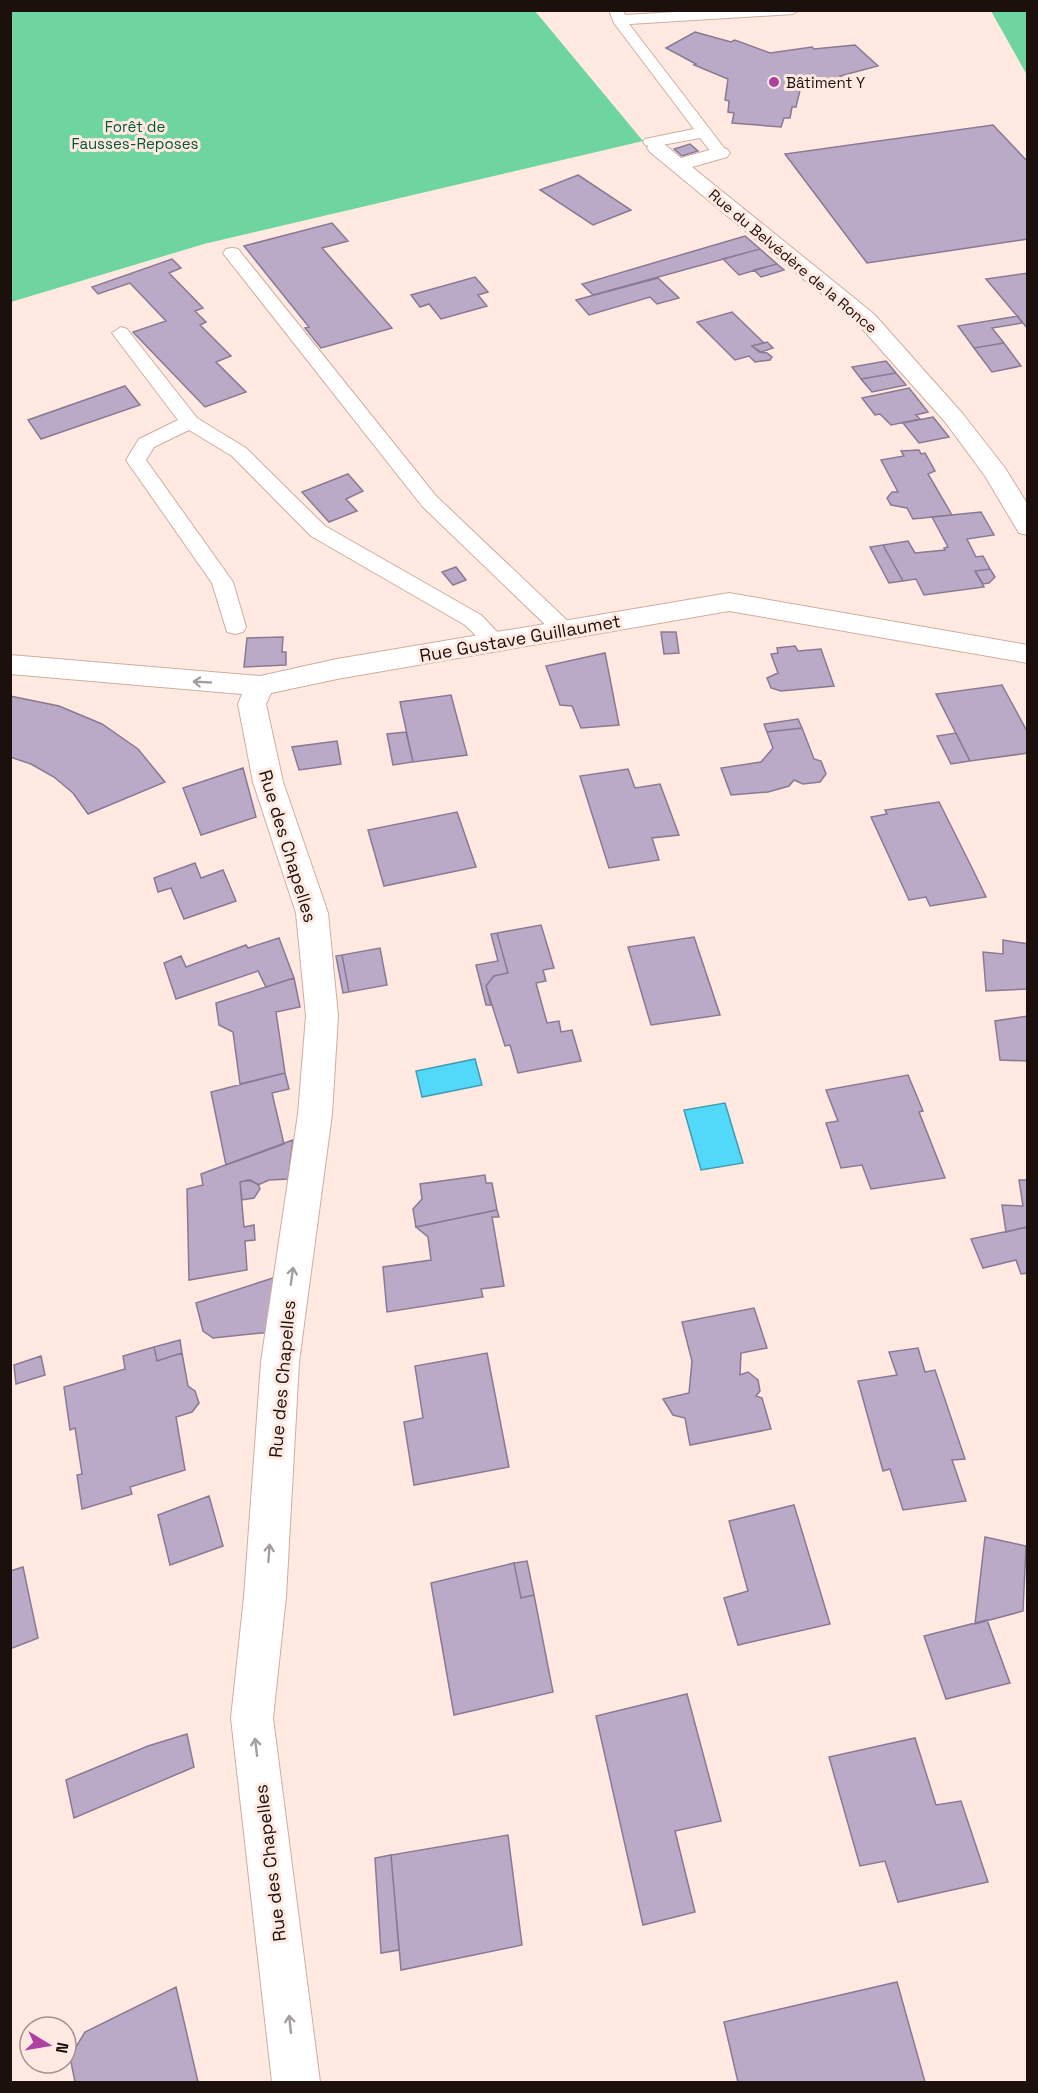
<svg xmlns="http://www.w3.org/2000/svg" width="1038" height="2093" font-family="'Space Grotesk',sans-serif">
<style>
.forest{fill:#6fd5a0}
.water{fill:#52d8f9;stroke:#429cb2;stroke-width:1.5}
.building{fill:#bbaac7;stroke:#897994;stroke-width:1.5}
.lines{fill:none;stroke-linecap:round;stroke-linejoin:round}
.lane-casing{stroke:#d0ada0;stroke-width:2}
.street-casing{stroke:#d0ada0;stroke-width:2}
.lane{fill:#fff;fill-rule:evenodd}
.street{fill:#fff;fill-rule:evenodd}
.oneway{stroke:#a49f9e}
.poi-dot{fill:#ae41a1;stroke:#ffe9e1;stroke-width:2}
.labels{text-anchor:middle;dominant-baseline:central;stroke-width:6;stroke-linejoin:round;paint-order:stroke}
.far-poi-label{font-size:15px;fill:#1c100c;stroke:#ffe9e1;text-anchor:start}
.far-park-label{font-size:15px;fill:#053;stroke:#ffe9e1}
.far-street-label{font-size:15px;fill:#1c100c;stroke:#ffe9e1}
.street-label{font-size:18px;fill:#1c100c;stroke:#ffe9e1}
</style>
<rect width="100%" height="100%" fill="#ffe9e1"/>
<!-- forest -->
<path class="forest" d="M11,10L535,11L643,141L204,244L11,302Z
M991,11H1027V75Z"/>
<!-- water -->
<path class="water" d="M475,1059L482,1085L422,1097L416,1071Z
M725,1103L743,1163L701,1170L684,1110Z"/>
<!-- building -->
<path class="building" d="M695,32L731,42L735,40L770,53L812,47L814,49L855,45L878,66L840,76L843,78L801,86L796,107H792L790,118H784L781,127L732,123L734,113L728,112L729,101L725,100L728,79L694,65L696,64L666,48Z
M993,125L1028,162V239L867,263L785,154Z
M690,144L698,151L682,156L674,149Z
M578,175L631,210L593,225L540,190Z
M332,223L348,241L322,248L392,328L321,348L305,328L309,327L244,246Z
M745,236L760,249L593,295L582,284Z
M760,249L777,264L739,275L723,259Z
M172,259L181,268L169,273L203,308L195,311L206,322L200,325L231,356L216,362L246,392L205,407L133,332L166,321L130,283L98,294L92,287Z
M777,264L784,270L761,277L754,270Z
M1028,273V329L986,279Z
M475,277L488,292L478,295L487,306L441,319L429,304L420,307L411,295Z
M658,278L679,298L657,304L650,297L589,315L576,300Z
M732,312L764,343L752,346L759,352L767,353L772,357L770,360L755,362L749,356L735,360L697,322Z
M1018,316L1022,323L992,328L1004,343L974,348L958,326Z
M767,342L773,348L761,352L752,346Z
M1004,343L1021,366L992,372L974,348Z
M886,361L896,373L861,379L852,367Z
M896,373L906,385L872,392L861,379Z
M125,386L140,405L41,439L28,420Z
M909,388L928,412L916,415L920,419L891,425L880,414L875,415L862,398Z
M933,417L949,437L919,443L903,423Z
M919,450L921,454L925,453L935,471L928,474L952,515L913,519L907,508L891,505L887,498L892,492H898L881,460L904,456L901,451Z
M348,474L363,491L346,499L357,511L329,522L302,492Z
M981,512L994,535L967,539L976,557L983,556L990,569L975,571L984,587L924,595L916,579L903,581L883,545L908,541L915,553L945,550L944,548L948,547L932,517Z
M883,545L903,581L889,583L870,547Z
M456,567L466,580L453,585L442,572Z
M990,569L995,577L989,583L983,584L975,571Z
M661,632H676L679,653L664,654Z
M283,637L282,652H286V665L244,667L247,638Z
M795,646L798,651L821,649L834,686L781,691L771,688L767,678L778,673L771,654L778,653L777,648Z
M605,653L619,725L581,728L572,706L560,705L546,666Z
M1002,685L1028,733V753L970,761L936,694Z
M451,695L467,755L413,762L400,702Z
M10,696L59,706L102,724L138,749L165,782L88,814L73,793L54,777L31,764L10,757Z
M798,719L802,728L767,732L764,724Z
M802,728L814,759L821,761L826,774L820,782L803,784L794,780L789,786L768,792L731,795L721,768L761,762L773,748L767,732Z
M406,732L413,762L393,765L387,734Z
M956,733L970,761L951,764L937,736Z
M337,741L341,764L299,770L292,747Z
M243,768L256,817L201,835L183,788Z
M628,769L635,788L660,784L679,835L652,838L659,860L609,868L580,776Z
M939,802L972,868L986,897L930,906L926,897L909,900L871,817L887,814L885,810Z
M457,812L476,867L384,886L368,830Z
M195,863L201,878L223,870L236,901L184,919L171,888L158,892L154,878Z
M541,925L554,968L543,970L546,981L536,983L547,1023L559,1021L561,1032L572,1030L581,1061L518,1073L510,1045L505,1046L486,986L494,976L508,973L497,933Z
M497,933L508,973L494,976L486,986L491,1005H486L476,965L498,961L491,934Z
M694,937L720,1015L651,1025L628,947Z
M279,938L294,978L266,987L258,971L176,999L164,963L181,956L186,967L246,945L248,948Z
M1003,940L1028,944V989L986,991L983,952L1003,954Z
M380,948L387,985L349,992L342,955Z
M342,955L349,992L343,993L336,956Z
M294,978L300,1007L276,1012L285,1073L240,1084L233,1032L219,1025L216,1003Z
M1028,1016V1061L1000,1060L995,1021Z
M285,1073L289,1089L272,1093L284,1144L226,1165L211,1092Z
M908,1075L923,1111L919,1112L945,1178L871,1189L862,1165L841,1168L826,1123L838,1121L826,1090Z
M293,1140L288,1179L269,1180L258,1185L251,1180L240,1182L244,1227L254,1225L255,1240L245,1241L247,1270L189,1280L187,1189L203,1185L201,1174Z
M485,1175L486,1183H492L497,1210L416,1227L413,1209L422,1199L420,1184Z
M248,1180L258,1184L260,1189L254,1198L242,1200L240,1182Z
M1019,1180H1028V1227L1006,1232L1002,1205L1023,1206Z
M497,1210L499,1217H492L504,1286L481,1289L483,1297L387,1312L383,1267L431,1260L428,1237L416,1227Z
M1027,1227L1028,1273L1021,1274L1016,1260L983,1268L971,1239Z
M276,1277L271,1332L213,1338L203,1331L196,1303Z
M754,1308L767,1348L741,1353L740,1375L748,1372L758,1380L760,1391L756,1396L762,1398L771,1429L690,1445L685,1418L673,1415L663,1399L689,1393L692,1361L682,1322Z
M180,1340L182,1353L157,1361L154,1347Z
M154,1347L157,1361L182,1353L188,1386L195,1391L199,1403L192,1412L176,1417L185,1470L130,1487L132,1494L82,1509L77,1475L82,1474L75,1428L70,1430L64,1387L125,1369L123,1356Z
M918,1348L925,1372L935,1370L965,1459L952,1460L966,1501L903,1510L890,1469L883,1471L858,1381L897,1375L889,1352Z
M487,1353L509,1467L414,1485L404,1422L423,1418L415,1366Z
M41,1356L45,1375L16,1384L14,1365Z
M209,1496L223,1546L170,1565L158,1515Z
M794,1505L830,1624L738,1645L724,1598L748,1591L729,1521Z
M985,1537L1026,1546L1023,1611L975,1624Z
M527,1561L534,1595L521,1598L514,1563Z
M514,1563L521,1598L534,1595L553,1692L454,1715L431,1583Z
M23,1567L38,1638L10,1649V1571Z
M987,1620L1010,1683L946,1699L924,1636Z
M687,1694L721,1821L675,1831L695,1912L643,1925L596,1716Z
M187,1734L194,1767L74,1818L66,1780L148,1746Z
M915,1738L936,1805L961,1801L988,1882L898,1902L885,1861L860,1866L829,1757Z
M508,1835L522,1945L401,1970L391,1855Z
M391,1855L399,1950L381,1953L375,1858Z
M897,1982L925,2082H738L724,2022Z
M176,1987L198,2082H75L70,2057L85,2032Z"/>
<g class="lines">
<defs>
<path id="lane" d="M609,10H623L625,15L709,10H800L793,14L629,24L728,153L720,158L714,156L700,138L651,147L645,145L643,142L645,139L694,129L614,23Z
M232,248L238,249L436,496L572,625L575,630L572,635L564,637L556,635L422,506L226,257L223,253L226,249Z
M121,327L127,329L197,418L246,448L325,526L481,615L507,642L504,647L496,650L488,647L465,625L311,536L232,456L189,430L154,447L146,460L233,582L246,627L243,632L235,634L227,632L212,583L126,460L139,439L178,420L112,333Z"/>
<path id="street" d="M657,142L664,144L681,158L720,147L727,149L730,153L727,157L692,167L874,314L962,413L1005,468L1028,505V535L1019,533L985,476L946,423L858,324L650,152L647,148L650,144Z
M729,593L1028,645V663L729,611L337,679L271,693L266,704L283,782L328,913L338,1016L332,1114L299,1362L286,1597L273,1718L320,2082H272L231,1718L244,1597L261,1362L298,1114L306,1016L296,913L253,782L238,704L242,694L10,674V655L260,676L337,659Z"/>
</defs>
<!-- lane casing -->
<use href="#lane" class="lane-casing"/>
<!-- street casing -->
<use href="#street" class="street-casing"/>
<!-- lane -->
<use href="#lane" class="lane"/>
<!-- street -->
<use href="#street" class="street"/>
</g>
<!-- one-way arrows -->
<defs><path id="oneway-shaft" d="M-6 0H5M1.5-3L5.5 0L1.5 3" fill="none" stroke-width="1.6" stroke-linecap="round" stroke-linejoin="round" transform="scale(1.5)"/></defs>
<g class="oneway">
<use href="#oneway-shaft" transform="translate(202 682) rotate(-177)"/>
<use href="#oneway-shaft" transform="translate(292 1276) rotate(-82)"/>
<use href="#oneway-shaft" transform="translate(269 1553) rotate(-86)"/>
<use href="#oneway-shaft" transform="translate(256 1747) rotate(-97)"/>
<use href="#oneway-shaft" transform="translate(290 2024) rotate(-96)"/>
</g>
<!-- markers -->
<circle class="poi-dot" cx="774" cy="82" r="6"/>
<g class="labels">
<!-- far-poi labels -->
<g class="far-poi-label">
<text x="786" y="82">Bâtiment Y</text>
</g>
<!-- far-park labels -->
<g class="far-park-label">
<text x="135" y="126">Forêt de<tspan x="135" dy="17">Fausses-Reposes</tspan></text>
</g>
<!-- far-street labels -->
<g class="far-street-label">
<text transform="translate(793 261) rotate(40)">Rue du Belvédère de la Ronce</text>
</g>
<!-- street labels -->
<g class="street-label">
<text transform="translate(520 638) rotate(-10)">Rue Gustave Guillaumet</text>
<text transform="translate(288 846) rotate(73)">Rue des Chapelles</text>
<text transform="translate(282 1379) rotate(-85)">Rue des Chapelles</text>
<text transform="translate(270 1863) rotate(-97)">Rue des Chapelles</text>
</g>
</g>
<!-- border -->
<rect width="1038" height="2093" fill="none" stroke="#1c100c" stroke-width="24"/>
<!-- north arrow -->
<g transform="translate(48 2045) rotate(101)"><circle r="28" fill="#ffe9e1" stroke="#a4928c" stroke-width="1.5"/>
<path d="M0-4.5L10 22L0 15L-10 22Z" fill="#ae41a1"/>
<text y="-9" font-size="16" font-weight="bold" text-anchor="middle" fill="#1c100c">N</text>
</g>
</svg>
